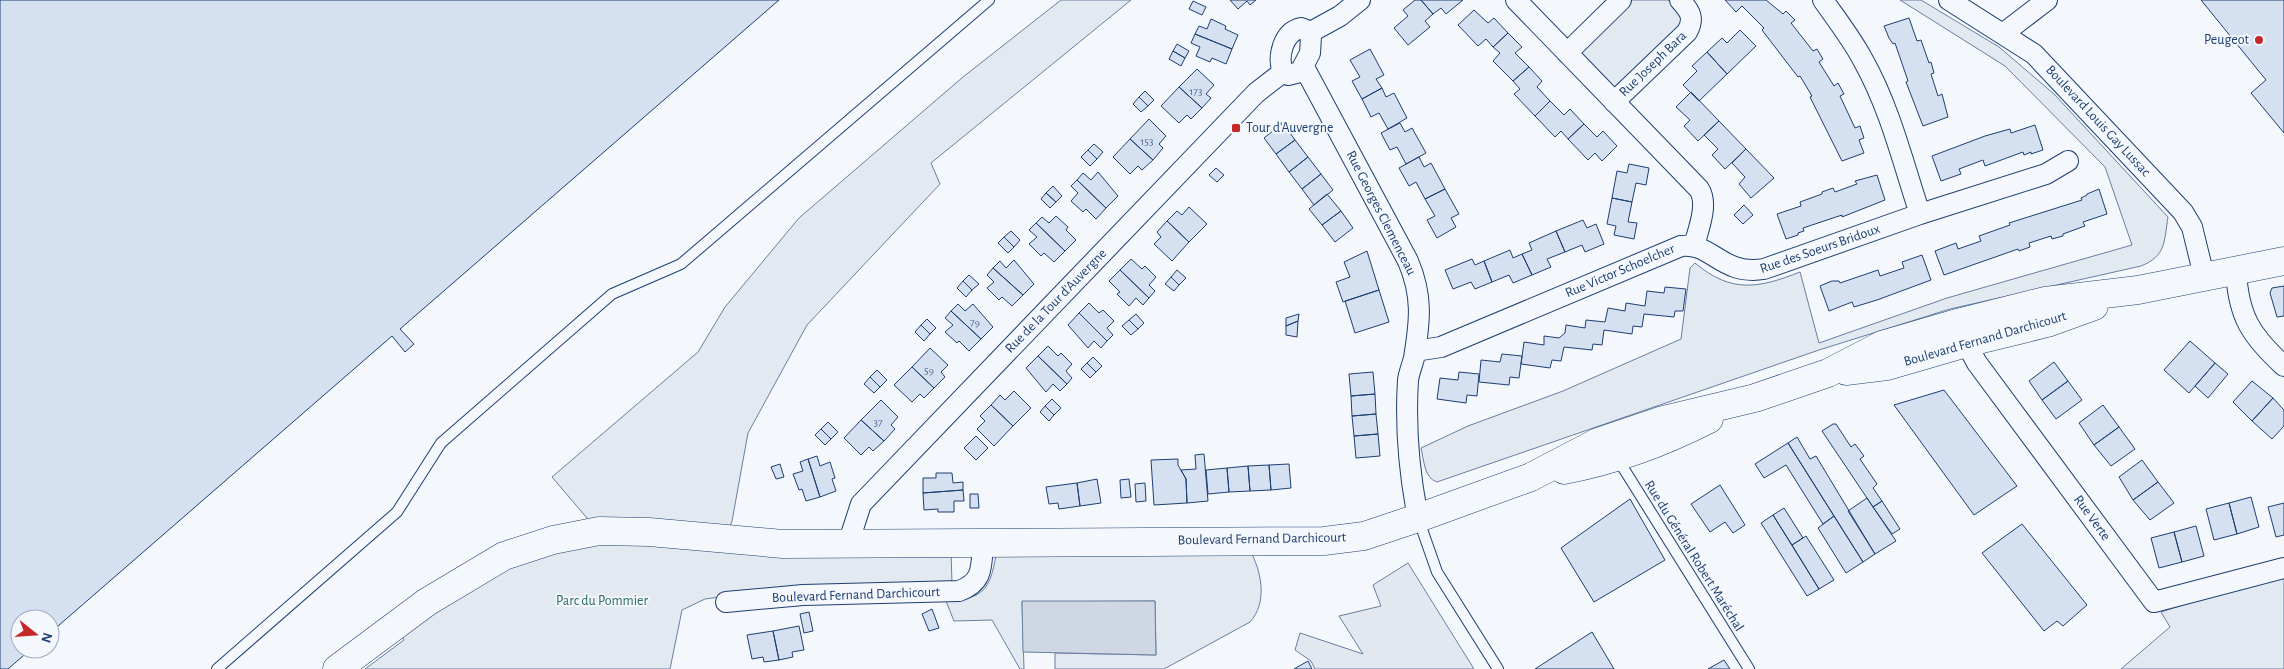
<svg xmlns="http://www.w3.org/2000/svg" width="2284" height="669" font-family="'Alegreya Sans',sans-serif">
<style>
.green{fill:#e3e9f0;stroke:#687fa3}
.parking{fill:#e3e8f0;stroke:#687fa3}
.water{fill:#cfd7e4;stroke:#687fa3}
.building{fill:#d5e0f0;stroke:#1d3f73}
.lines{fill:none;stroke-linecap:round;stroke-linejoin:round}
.lane-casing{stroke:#1d3f73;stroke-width:12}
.street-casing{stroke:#1d3f73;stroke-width:22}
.secondary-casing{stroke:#1d3f73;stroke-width:29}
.lane{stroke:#f4f7fb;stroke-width:10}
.street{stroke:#f4f7fb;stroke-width:20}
.secondary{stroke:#f4f7fb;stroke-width:28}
.poi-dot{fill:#c62828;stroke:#f4f7fb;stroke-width:2}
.labels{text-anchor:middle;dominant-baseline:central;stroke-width:4;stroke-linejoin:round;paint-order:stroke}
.number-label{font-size:11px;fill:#4b6792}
.poi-label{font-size:14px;fill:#1d3f73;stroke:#f4f7fb;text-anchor:end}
.street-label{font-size:14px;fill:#1d3f73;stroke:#f4f7fb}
.park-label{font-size:14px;fill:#2c6c60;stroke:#f4f7fb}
</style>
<rect width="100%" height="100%" fill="#f4f7fb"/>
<!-- green -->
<path class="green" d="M1061,0H1131L931,163L940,184L807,325L748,433L732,521L726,538L951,553L952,583L743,594L705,599L682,610L670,669H365L404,640L395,626L427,602L598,531L552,477L698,352L725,307L799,218L963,77Z
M1632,0H1668L1683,16L1684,22L1615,92L1578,53Z
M1900,0H1921L1999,47L2054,94L2168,217C2164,242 2166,256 2141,266L1950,309L1819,350L1437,482C1424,478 1424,460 1421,448L1468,426L1563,391L1681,339L1690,268L1695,263C1732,294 1759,288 1800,272L1819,343L1947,298L2132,245L2105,167L2005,66Z
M1252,554C1262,575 1267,603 1250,622L1164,669H1055V653L1156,655L1155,601L1022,602L1024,669H1020L992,620L954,621L946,601C982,599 990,591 996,555Z
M2284,578V669H2121L2170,627L2161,612L2217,594Z"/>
<!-- parking -->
<path class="parking" d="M1408,563L1474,669H1315L1311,661L1295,650L1300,633L1363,654L1339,616L1381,606L1373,585Z"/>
<!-- water -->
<path class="water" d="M1022,601H1155L1156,655L1023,652Z"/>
<!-- building -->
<path class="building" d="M0,0H779L400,329L414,344L405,352L392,336L50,633V619H20V649H31L8,669H0Z
M1230,0H1256L1250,5L1247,1L1238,9Z
M1415,0H1421L1433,14L1425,21L1430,27L1408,45L1394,28L1408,16L1403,10Z
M1421,0H1463L1446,14L1441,8L1433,14Z
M1725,0H1766L1783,14L1786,11L1795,20L1791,23L1813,51L1817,49L1823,59L1819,62L1834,86L1838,83L1844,94L1840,96L1855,128L1860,126L1864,138L1859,140L1864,153L1842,161L1810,97L1812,96L1800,76L1798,77L1762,30L1764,28L1742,6L1736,12Z
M2201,0H2284V133L2251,93L2266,80Z
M1193,1L1206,7L1202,15L1189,9Z
M1474,10L1488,23L1494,18L1508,33L1493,47L1486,39L1478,46L1458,25Z
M1909,18L1917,41L1921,40L1929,63L1931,62L1934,73L1931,74L1938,96L1942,94L1948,117L1923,126L1906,82L1908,81L1895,43L1893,44L1889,38L1884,26Z
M1211,19L1226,26L1225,29L1238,35L1232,49L1195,34L1199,26L1207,29Z
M1740,30L1756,46L1727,74L1707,52L1722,38L1727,43Z
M1508,33L1522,47L1515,53L1529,67L1513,81L1493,61L1500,53L1493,47Z
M1195,34L1232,49L1226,64L1212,58L1210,62L1196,56L1200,47L1191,43Z
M1177,44L1189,51L1185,58L1173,51Z
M1370,49L1384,75L1376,79L1382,88L1362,99L1352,81L1360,77L1350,60Z
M1173,51L1185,58L1181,66L1169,59Z
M1707,52L1727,74L1699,101L1683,85L1697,71L1692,66Z
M1529,67L1542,81L1537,87L1550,101L1535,116L1514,94L1520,89L1513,81Z
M1197,69L1214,85L1206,94L1211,98L1202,108L1179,87Z
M1179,87L1202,108L1191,119L1187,115L1179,123L1161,106Z
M1382,88L1386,97L1394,93L1407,118L1388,129L1379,113L1371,117L1362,99Z
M1145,91L1154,100L1148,106L1139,97Z
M1691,92L1719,121L1698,141L1684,126L1690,120L1676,107Z
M1139,97L1148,106L1141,112L1133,104Z
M1550,101L1564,115L1570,109L1584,124L1568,139L1561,131L1555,137L1535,116Z
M1149,119L1166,136L1159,144L1163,148L1153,160L1130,139Z
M1719,121L1746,149L1725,169L1712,155L1718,149L1704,135Z
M1283,123L1295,140L1276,154L1264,138Z
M1400,123L1405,132L1412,128L1426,153L1406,164L1397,147L1390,150L1381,133Z
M1584,124L1597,137L1603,131L1617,146L1602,161L1595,153L1588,160L1568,139Z
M2035,125L2043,150L2031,154V152L2024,155L2023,152L1985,166L1983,160L1959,169L1961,174L1941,181L1932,156L1985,136L2010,129L2011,133Z
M1130,139L1153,160L1142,170L1138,166L1130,174L1113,157Z
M1295,140L1308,157L1289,172L1276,154Z
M1094,144L1103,152L1097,159L1088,150Z
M1746,149L1774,178L1751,198L1739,184L1745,177L1732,163Z
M1088,150L1097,159L1090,166L1081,157Z
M1308,157L1321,174L1302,189L1289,172Z
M1419,157L1424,167L1431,163L1445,189L1425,199L1416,182L1409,186L1399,168Z
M1629,164L1649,168L1646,185L1636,183L1632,202L1612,198L1617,171L1627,173Z
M1216,168L1224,175L1217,182L1209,175Z
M1098,172L1118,196L1106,208L1077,180L1083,173L1091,180Z
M1321,174L1333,190L1314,205L1302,189Z
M1877,175L1885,200L1842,217V215L1803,228L1804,231L1798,233V235L1786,239L1777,214L1801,206L1800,202L1822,194V192L1833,188L1835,192L1857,184L1855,181Z
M1077,180L1106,208L1096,219L1086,209L1083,212L1071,201L1078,193L1071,186Z
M1053,186L1062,196L1056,202L1046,193Z
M1445,189L1459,214L1451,218L1456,227L1437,238L1427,220L1435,216L1425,199Z
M2099,189L2107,214L2083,222L2085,226L2063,234V236L2052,239L2051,236L2029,243L2030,247L2019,251L2018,249L1944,275L1935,251L1956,243L1958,249L1981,241L1979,236L2010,225L2009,223L2082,200L2081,198L2087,195V194Z
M1046,193L1056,202L1050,208L1041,199Z
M1327,194L1341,211L1322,225L1309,209Z
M1612,198L1632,202L1628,222L1637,223L1634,239L1614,235L1616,226L1607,224Z
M1744,205L1753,215L1743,224L1734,215Z
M1189,207L1207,224L1189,242L1167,221L1177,211L1182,215Z
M1341,211L1353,228L1335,242L1322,225Z
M1056,216L1068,227L1066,230L1076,240L1065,251L1036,223L1042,217L1049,223Z
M1583,220L1587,228L1596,224L1604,244L1585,252L1582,245L1565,252L1556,231Z
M1167,221L1189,242L1172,261L1154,244L1161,237L1157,232Z
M1036,223L1065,251L1054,262L1044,253L1041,256L1029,244L1037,237L1029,230Z
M1011,231L1020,240L1014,247L1004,237Z
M1556,231L1565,252L1547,259L1551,267L1532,275L1522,254L1532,250L1529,243Z
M1004,237L1014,247L1008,253L998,243Z
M1510,250L1513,258L1522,254L1532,275L1513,283L1509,275L1492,282L1484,261Z
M1367,251L1379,290L1343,302L1336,282L1350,277L1344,262Z
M1922,255L1931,280L1877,300L1854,307L1852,302L1829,311L1820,286L1832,281H1839L1840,283L1878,270L1880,276L1904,268L1902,262Z
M1131,259L1142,269L1145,266L1156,277L1149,285L1155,291L1149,298L1120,270Z
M1472,259L1475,265L1484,261L1492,282L1475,289L1471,282L1453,289L1445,270Z
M1014,260L1034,284L1023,295L993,268L1000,261L1006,268Z
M993,268L1023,295L1012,306L1002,297L999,300L987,288L994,282L987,275Z
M1120,270L1149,298L1143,305L1136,298L1129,306L1117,294L1120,292L1109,281Z
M1177,270L1186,278L1179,285L1171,277Z
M969,275L979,284L972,290L963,281Z
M1171,277L1179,285L1174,291L1165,284Z
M963,281L972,290L966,297L957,288Z
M2284,286V316L2277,317L2270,293L2272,288Z
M1665,287L1686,289L1683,311H1675L1674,317L1644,314L1642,327L1633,326L1632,334L1604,330L1602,345L1593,344L1592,350L1564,347L1561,361L1552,360L1550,368L1521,364L1524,342L1544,345V336L1559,338L1565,333L1566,325L1585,328L1586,320L1605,322L1608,308L1625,311L1626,303L1645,306L1647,291L1664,293Z
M1379,290L1389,322L1355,333L1345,301Z
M1089,303L1099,313L1103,310L1114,321L1107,328L1113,335L1107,341L1079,313Z
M958,304L965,311L973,304L993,327L981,339L951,311Z
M951,311L981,339L969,351L959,341L957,343L945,332L953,325L945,318Z
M1079,313L1107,341L1101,348L1094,341L1088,348L1068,325Z
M1136,314L1144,323L1138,329L1129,320Z
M1299,314L1298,321L1286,326V318Z
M927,319L936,328L930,334L921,325Z
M1129,320L1138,329L1131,335L1122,326Z
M1298,321L1297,337L1286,335V326Z
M921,325L930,334L924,341L915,332Z
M2190,341L2215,363L2189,393L2164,370Z
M1048,346L1058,356L1061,353L1072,364L1066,371L1072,378L1067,384L1038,356Z
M930,348L948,365L941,372L945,377L934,388L912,367Z
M1502,354L1522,356L1519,378L1510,377L1509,385L1479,382L1481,360L1500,362Z
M1038,356L1067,384L1060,391L1053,384L1046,392L1026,368Z
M1093,357L1102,366L1096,372L1087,363Z
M2054,362L2068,381L2042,400L2029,381Z
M1087,363L1096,372L1090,378L1081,369Z
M2215,363L2228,374L2208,398L2195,386Z
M912,367L934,388L924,398L920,394L912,402L894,385Z
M877,370L887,380L880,387L870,377Z
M1373,372L1375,394L1351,396L1349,374Z
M1459,372L1479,374L1477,396L1467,395L1466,403L1437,399L1440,378L1458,380Z
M870,377L880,387L874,393L864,384Z
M2068,381L2082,400L2056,419L2042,400Z
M2252,381L2273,398L2252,421L2233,402Z
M1944,390L2017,486L1974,515L1894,405Z
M1014,391L1031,408L1013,426L991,405L1000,395L1005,400Z
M1375,394L1376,414L1352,416L1351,396Z
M2273,398L2284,410V426L2272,439L2252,421Z
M1052,399L1061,408L1054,415L1045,406Z
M881,400L898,417L891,425L895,429L884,441L861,420Z
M991,405L1013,426L994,446L977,429L985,421L980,416Z
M2103,405L2119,427L2094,445L2079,423Z
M1045,406L1054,415L1049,421L1040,412Z
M1376,414L1378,434L1354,436L1352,416Z
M861,420L884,441L873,451L869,447L861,455L844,438Z
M828,422L838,432L831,439L821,429Z
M1833,424H1836L1851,447L1855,444L1864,456L1860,459L1877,484L1873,488L1882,501L1873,507L1822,431Z
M2119,427L2135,449L2111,466L2094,445Z
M821,429L831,439L825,445L815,435Z
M1378,434L1380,456L1356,458L1354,436Z
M976,436L988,448L976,460L964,448Z
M1797,437L1810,459L1816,456L1875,554L1863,562L1788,443Z
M1788,443L1834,516L1823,524L1786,465L1764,478L1755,464Z
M1204,454L1208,501L1187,503L1186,479L1181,470L1196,469L1195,455Z
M817,456L820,466L830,462L835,478L832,479L836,491L820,497L808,459Z
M808,459L820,497L806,501L802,489L799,490L793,474L803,471L800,462Z
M1178,459V465L1186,479L1187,503L1154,505L1151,460Z
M2142,460L2158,482L2133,500L2119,477Z
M780,464L784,477L776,479L771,467Z
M1289,464L1291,488L1271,490L1269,465Z
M1269,465L1271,490L1250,491L1248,466Z
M1248,466L1250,491L1229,492L1227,468Z
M1227,468L1229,492L1208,494L1206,470Z
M936,473H952L953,483L963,482V490L923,493V478H936Z
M1097,479L1101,503L1080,506L1077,483Z
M1129,479L1131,497L1121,498L1120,480Z
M2158,482L2174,503L2150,520L2133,500Z
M1077,483L1080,506L1059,509L1058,503L1049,504L1046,487Z
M1145,483L1146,501L1136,502L1135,484Z
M1720,485L1745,525L1733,533L1725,522L1710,532L1691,504Z
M963,490L964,501H954V512H938V509L924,510L923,493Z
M970,494H978L979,508H970Z
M2251,497L2259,527L2237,534L2229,503Z
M1867,498L1896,541L1875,554L1848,511Z
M1630,499L1665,560L1594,602L1561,548Z
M1882,501L1900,529L1892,534L1873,507Z
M2229,503L2237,534L2214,540L2206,509Z
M2284,503V535L2276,537L2268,507Z
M1784,508L1803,538L1792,545L1773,515Z
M1773,515L1819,589L1807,596L1761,523Z
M1834,516L1863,562L1846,573L1818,528Z
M2022,524L2087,605L2063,626L2057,621L2044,631L1982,553Z
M2196,526L2204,556L2182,562L2174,532Z
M2174,532L2182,562L2159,568L2151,538Z
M1806,536L1834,580L1819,589L1792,545Z
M932,609L939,628L929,631L922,614Z
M809,612L813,631L804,633L800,614Z
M799,626L804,650L792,652L793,657L779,660L773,631Z
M773,631L779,660L764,662L763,657L752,659L747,635Z
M1592,632L1614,669H1535Z
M1724,660L1730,669H1708Z
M1308,661L1312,669H1294Z"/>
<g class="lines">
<defs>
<path id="lane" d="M1617,458L1749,669
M1418,518L1437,572L1498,669
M217,669L397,512L441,443L612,294L681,264L989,0"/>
<path id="street" d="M1516,0L1699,189C1709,204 1698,230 1694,246
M1823,0C1837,20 1852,39 1863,60C1890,108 1903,163 1920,214
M1949,0L2034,54L2183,212L2192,227L2204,276
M1301,28L1306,30L1311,37L1310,53L1300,72L1288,75L1283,72C1277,57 1283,32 1301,28Z
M1309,33L1340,16L1360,0
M2004,33L2047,0
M1567,53L1621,0
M1304,67L1408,261C1423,296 1420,321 1414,358C1412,366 1409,373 1408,380C1405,427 1409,472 1418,518
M1614,102L1687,32C1695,18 1690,11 1680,0
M2236,270C2238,316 2251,336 2284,366
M1963,332L1966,343L1977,363L2154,602L2284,568
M1415,351L1441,347L1681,246C1712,242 1721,276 1764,269L1920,214L2046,174L2068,161
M848,544L861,504L1256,93L1283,72
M726,602L803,595L959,591C984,582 981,566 983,544"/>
<path id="secondary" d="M1846,371L1887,366L1966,343L2047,323L2094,306
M1564,470C1616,460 1662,443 1709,419
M337,669L427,602L504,556L553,540L599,531L649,532L783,544L1324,541L1364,536L1418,518L1531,477L1598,442L1663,420L1755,398L1828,373L1882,345L1961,322L2045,301L2138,290L2284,261"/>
</defs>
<!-- lane casing -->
<use href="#lane" class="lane-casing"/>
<!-- street casing -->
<use href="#street" class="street-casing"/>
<!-- secondary casing -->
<use href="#secondary" class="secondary-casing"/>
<!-- lane -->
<use href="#lane" class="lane"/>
<!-- street -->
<use href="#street" class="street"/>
<!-- secondary -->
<use href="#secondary" class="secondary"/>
</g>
<!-- markers -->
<g class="poi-dot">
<circle cx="2259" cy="40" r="5"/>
<rect x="1231" y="123" width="10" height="10" rx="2.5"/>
</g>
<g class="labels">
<!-- number labels -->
<g class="number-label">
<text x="1196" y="91">173</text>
<text x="1147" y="141">153</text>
<text x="975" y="322">79</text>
<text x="929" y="370">59</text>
<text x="878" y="422">37</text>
</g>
<!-- poi labels -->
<g class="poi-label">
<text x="2249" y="40">Peugeot</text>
<text x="1246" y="128" text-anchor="start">Tour d'Auvergne</text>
</g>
<!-- street labels -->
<g class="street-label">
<text transform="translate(1653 64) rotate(-44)">Rue Joseph Bara</text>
<text transform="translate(2098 121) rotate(47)">Boulevard Louis Gay Lussac</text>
<text transform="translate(1381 213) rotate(63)">Rue Georges Clemenceau</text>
<text transform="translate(1820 249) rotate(-19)">Rue des Soeurs Bridoux</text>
<text transform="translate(1620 271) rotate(-23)">Rue Victor Schoelcher</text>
<text transform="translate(1056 301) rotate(-46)">Rue de la Tour d'Auvergne</text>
<text transform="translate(1985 339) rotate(-16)">Boulevard Fernand Darchicourt</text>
<text transform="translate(2092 518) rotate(54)">Rue Verte</text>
<text transform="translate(1262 539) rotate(-1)">Boulevard Fernand Darchicourt</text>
<text transform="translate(1694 556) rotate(58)">Rue du Général Robert Maréchal</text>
<text transform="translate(856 595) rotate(-2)">Boulevard Fernand Darchicourt</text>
</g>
<!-- park labels -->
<g class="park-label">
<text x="602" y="601">Parc du Pommier</text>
</g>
</g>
<!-- north arrow -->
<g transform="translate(35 634) rotate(107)"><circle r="24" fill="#f4f7fb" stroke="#9eadc5"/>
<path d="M0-4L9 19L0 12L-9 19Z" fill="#c62828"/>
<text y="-8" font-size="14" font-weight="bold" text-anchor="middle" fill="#1d3f73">N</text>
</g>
</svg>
